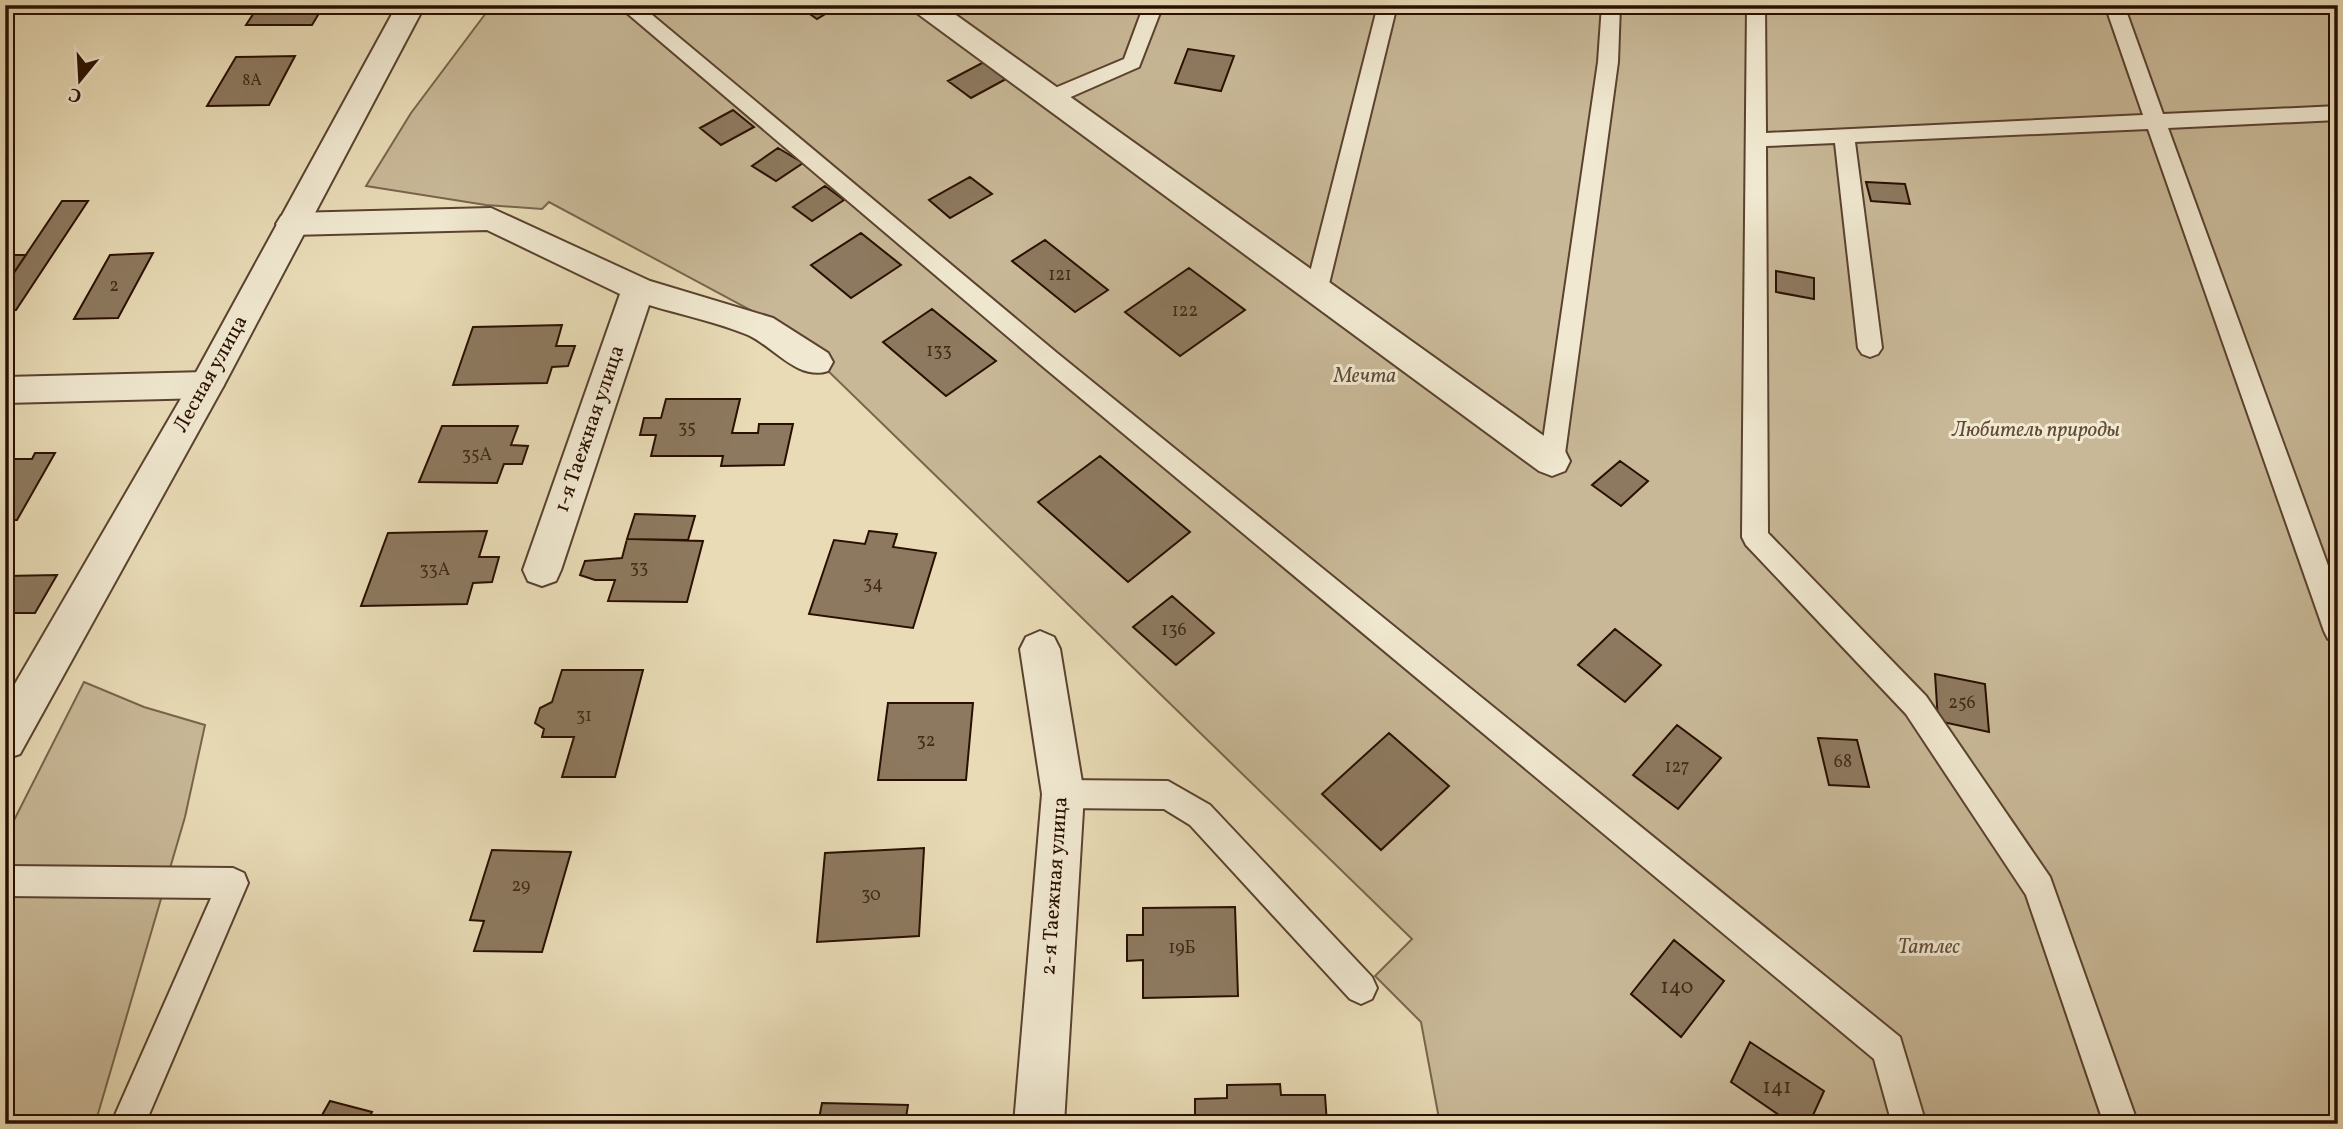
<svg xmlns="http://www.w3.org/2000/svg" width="2343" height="1129" font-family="Vollkorn,serif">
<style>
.green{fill:#c8b897;stroke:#79644c;stroke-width:2}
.building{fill:#8d795f;stroke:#2a0f01;stroke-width:2}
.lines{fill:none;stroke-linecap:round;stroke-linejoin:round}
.service-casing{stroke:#5a422e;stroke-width:4}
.minor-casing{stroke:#5a422e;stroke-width:4}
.tertiary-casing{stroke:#5a422e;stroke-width:4}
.service{fill:#f0e8d0;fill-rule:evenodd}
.minor{fill:#f0e8d0;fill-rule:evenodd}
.tertiary{fill:#f0e8d0;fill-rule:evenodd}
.labels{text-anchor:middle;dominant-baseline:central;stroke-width:6;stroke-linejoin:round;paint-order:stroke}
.far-number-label{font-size:16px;fill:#432a18}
.number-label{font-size:18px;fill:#432a18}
.street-label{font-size:21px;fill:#2a0f01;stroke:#f0e8d0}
.park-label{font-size:21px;font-style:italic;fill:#614a36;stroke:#f0e8d0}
.near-number-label{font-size:21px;fill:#432a18}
</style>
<rect width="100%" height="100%" fill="#e8dbb6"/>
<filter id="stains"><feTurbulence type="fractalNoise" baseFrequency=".00286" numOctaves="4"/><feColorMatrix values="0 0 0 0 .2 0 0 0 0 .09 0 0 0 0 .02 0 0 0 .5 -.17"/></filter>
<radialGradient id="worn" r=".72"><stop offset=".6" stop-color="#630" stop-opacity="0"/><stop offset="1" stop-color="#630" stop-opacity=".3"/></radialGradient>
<!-- green -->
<path class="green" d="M492,5H2338V1124H2132L2028,901L2103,1124H1440L1421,1022L1375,976L1412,939L784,328L549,202L542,209L486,205L366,186L411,113Z
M84,682L144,707L205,725L185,817L95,1124H5V838Z"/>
<!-- building -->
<path class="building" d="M259,5H324L312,25H246Z
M797,5H840L817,19Z
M1188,49L1234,56L1221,91L1175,83Z
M295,56L269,105L207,106L236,57Z
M984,62L1006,79L971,98L948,81Z
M733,110L754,127L721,145L700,128Z
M778,148L803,163L776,181L752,166Z
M970,177L992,194L950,218L929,200Z
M1866,182L1905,184L1910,204L1871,201Z
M825,186L844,200L812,221L793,207Z
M62,201H88L16,310H5V286Z
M861,233L901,265L851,298L811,265Z
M1045,240L1108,290L1075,312L1012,261Z
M153,253L118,318L74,319L110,255Z
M5,255H26L5,286Z
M1189,268L1245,310L1180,356L1125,312Z
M1776,271L1814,278V299L1776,292Z
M932,309L996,361L946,396L883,342Z
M562,325L556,346H575L568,366L552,367L547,383L453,385L473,327Z
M666,399H740L732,433H758L759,424H793L784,465L721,466L723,456H651L656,435H640L644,418H661Z
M442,426H518L511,445L528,446L522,464H504L497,483L419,482Z
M35,453H55L17,520H5V459H32Z
M1100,456L1190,532L1128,582L1038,502Z
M1620,461L1648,481L1621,506L1592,485Z
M635,514L695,516L688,540L627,539Z
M487,531L479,557H499L492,582L473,583L467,604L361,606L388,533Z
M869,531L897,534L893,547L936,553L913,628L809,614L834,540L865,544Z
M627,539L703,541L687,602L608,601L615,580H595L580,575L585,561L622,558Z
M57,575L35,613H5V576Z
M1172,596L1214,633L1176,665L1133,627Z
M1615,629L1661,665L1625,702L1578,665Z
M562,670H643L615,777H562L574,737H542L544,729L535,723L540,708L552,702Z
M1935,674L1985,684L1989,732L1938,721Z
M888,703H973L966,780H878Z
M1677,725L1721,758L1678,809L1633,775Z
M1389,733L1449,786L1381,850L1322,794Z
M1818,738L1857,740L1869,787L1829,785Z
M924,848L919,936L817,942L825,853Z
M492,850L571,852L542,952L474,951L484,921L470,920Z
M1235,907L1238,996L1143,998V960L1127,961V935H1143V908Z
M1674,940L1724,981L1681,1037L1631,994Z
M1750,1042L1824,1091L1809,1124H1792L1731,1082Z
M1280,1084L1281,1095H1325L1327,1124H1195V1099L1227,1098V1085Z
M330,1101L372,1112L366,1124H317Z
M822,1103L908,1105L905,1124H818Z"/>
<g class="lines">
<defs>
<path id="service" d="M628,5H647L645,9L1057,353L1900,1037L1926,1124H1892L1874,1059L1041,365L628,14L626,10Z
M1144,5H1163L1139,67L1057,103H1043L1040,98L1043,93L1124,59Z
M1378,5H1397L1327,292L1324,298L1316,300L1308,298L1305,292Z
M1602,5H1620L1618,62L1564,461L1561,468L1552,471L1543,468L1540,461L1598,62Z
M1747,5H1765L1766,133L2143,115L2105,5H2124L2163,114L2338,106V120L2168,128L2338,593V643L2328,639L2324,631L2148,129L1855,142L1882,348L1878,354L1870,357L1862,354L1858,348L1835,143L1766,146L1768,533L1926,696L2050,877L2138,1124H2104L2026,895L1906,714L1746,545L1742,537Z
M1063,780L1168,781L1210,805L1372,977L1377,988L1372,999L1361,1004L1350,999L1190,825L1164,809L1063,808L1053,804L1048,794L1053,784Z
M5,866L233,868L244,873L248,883L145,1124H111L211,898L5,896Z"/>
<path id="minor" d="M910,5H942L1565,451L1570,461L1565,471L1552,476L1539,471L914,11Z
M491,208L650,281L773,318L828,353L833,362L828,371C798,381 774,347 748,335C717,322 682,315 649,305L561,570L556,581L542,586L528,581L523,570L620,294L487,230L292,235L281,232L276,224L281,216L292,213Z
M206,372L218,376L224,385L218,394L206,398L5,403V377Z
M1040,631L1054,637L1060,649L1084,794L1064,1124H1014L1042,794L1020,649L1026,637Z"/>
<path id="tertiary" d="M397,5H425L224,385L20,754L5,759V701L194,376Z"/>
</defs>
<!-- service casing -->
<use href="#service" class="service-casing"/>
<!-- minor casing -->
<use href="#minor" class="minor-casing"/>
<!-- tertiary casing -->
<use href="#tertiary" class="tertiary-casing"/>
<!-- service -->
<use href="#service" class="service"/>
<!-- minor -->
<use href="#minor" class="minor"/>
<!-- tertiary -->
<use href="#tertiary" class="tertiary"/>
</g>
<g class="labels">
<!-- far-number labels -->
<g class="far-number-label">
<text x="252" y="81">8А</text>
</g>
<!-- number labels -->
<g class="number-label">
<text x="1060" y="275">121</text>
<text x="114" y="286">2</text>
<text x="1185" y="311">122</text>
<text x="939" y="351">133</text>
<text x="687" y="428">35</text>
<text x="477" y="455">35А</text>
<text x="639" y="568">33</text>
<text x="435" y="570">33А</text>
<text x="873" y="584">34</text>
<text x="1174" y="630">136</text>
<text x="1962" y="703">256</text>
<text x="584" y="716">31</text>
<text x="926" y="741">32</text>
<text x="1843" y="762">68</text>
<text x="1677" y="767">127</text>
<text x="521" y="886">29</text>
<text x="871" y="895">30</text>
<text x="1182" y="948">19Б</text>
</g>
<!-- street labels -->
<g class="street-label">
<text transform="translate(211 374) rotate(-61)">Лесная улица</text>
<text transform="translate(590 429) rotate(-71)">1-я Таежная улица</text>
<text transform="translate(1055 886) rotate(-86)">2-я Таежная улица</text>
</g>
<!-- park labels -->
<g class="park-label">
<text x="1365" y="376">Мечта</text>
<text x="2036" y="430">Любитель природы</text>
<text x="1929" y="947">Татлес</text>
</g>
<!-- near-number labels -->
<g class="near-number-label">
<text x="1677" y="987">140</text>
<text x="1777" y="1087">141</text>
</g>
</g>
<!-- margin -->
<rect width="2343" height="1129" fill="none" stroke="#e8dbb6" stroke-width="28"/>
<rect x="7" y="7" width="2329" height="1115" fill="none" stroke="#2a0f01" stroke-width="3.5"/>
<rect x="14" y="14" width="2315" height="1101" fill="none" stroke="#2a0f01" stroke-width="2"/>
<!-- north arrow -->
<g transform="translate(80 80) rotate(198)" stroke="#f0e8d0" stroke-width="5" paint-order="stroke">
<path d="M0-5L12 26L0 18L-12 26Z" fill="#2a0f01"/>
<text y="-10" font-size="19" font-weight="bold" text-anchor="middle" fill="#2a0f01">С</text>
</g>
<rect width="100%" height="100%" filter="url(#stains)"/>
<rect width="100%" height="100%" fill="url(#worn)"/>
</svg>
